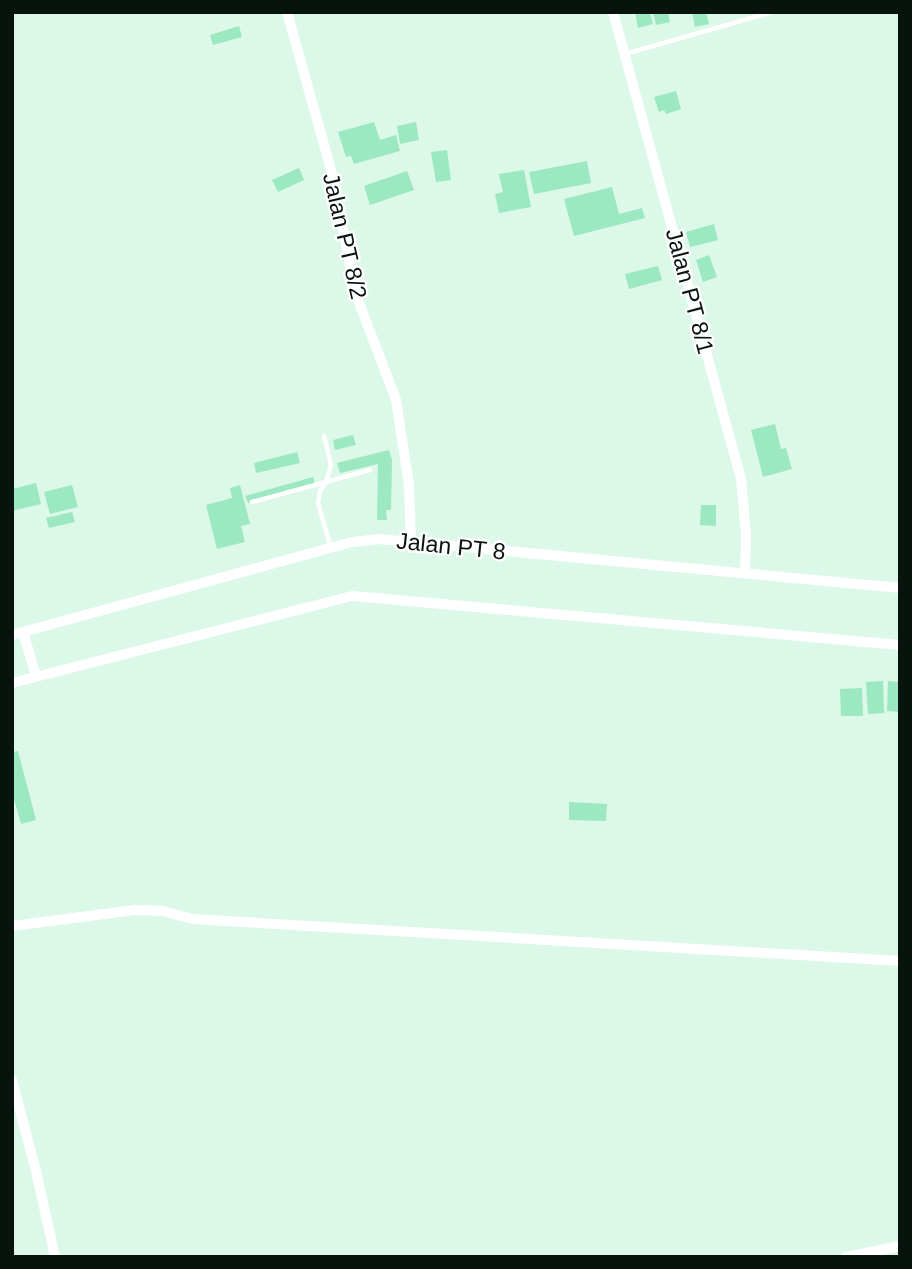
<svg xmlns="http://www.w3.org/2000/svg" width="912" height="1269" font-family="Helvetica,sans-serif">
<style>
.building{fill:#9ce8c1}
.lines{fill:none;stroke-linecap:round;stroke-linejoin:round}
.service{stroke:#fff;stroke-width:4.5}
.minor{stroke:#fff;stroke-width:10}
.labels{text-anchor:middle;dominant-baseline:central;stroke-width:5;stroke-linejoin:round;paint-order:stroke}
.street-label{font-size:23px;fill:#09130e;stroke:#fdfdfd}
</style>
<rect width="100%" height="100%" fill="#dcf8e8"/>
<!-- building -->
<path class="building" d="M635,12H650L653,24L638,28Z
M653,12H668L670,22L656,25Z
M692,12H706L709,24L695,27Z
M239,26L242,37L213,45L210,35Z
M676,91L681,109L666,114L664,110L659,112L654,97Z
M374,122L380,140L396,135L400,151L354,164L351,156L346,157L338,132Z
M416,122L419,140L400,144L397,126Z
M447,150L451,180L436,182L431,152Z
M587,161L591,183L534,194L529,172Z
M299,168L304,180L278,192L272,180Z
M524,170L531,207L499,213L495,194L503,192L499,174Z
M407,171L414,190L370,205L364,186Z
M612,187L619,214L642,208L645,218L574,236L564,199Z
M714,224L718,240L690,247L686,232Z
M709,255L717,277L703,282L696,260Z
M658,266L662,280L629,289L625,274Z
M775,424L781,449L786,448L792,469L763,477L751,430Z
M353,435L356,445L335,450L333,440Z
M389,450L392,460L391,510H386L387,520H377L378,464L340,473L337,463Z
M297,452L300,463L256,473L254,463Z
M313,477L315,484L248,503L245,496Z
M36,483L41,504L12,511V489Z
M72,485L78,507L50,514L44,492Z
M240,485L250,524L241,526L245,542L217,549L206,505L232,498L230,488Z
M701,505H716V526L700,525Z
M72,512L75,522L49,528L46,518Z
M883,681L884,713L868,714L866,682Z
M888,681L900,682V712L887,711Z
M862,688L863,716H841L840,689Z
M18,751L36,820L21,824L12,792V752Z
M569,802L607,804L606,821L569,820Z"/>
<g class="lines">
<!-- service -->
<path class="service" d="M625,54L772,12
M324,436L331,465L326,482L320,491L318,503L331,548
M252,502L370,470"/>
<!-- minor -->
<path class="minor" d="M287,12L333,177L355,292L396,400L409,485L411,543
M613,12L741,479L746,534L745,573
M23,632L36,676
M12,635L352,542L379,539L900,588
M12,683L352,596L900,645
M12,926L135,910L163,911L192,919L900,961
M12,1080L36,1171L55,1257
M846,1257L900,1246"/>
</g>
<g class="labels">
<!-- street labels -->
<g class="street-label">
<text transform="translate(345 236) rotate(77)">Jalan PT 8/2</text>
<text transform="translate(690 291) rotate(75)">Jalan PT 8/1</text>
<text transform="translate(451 546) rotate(6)">Jalan PT 8</text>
</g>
</g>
<!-- border -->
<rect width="912" height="1269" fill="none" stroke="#09130e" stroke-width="28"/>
</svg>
